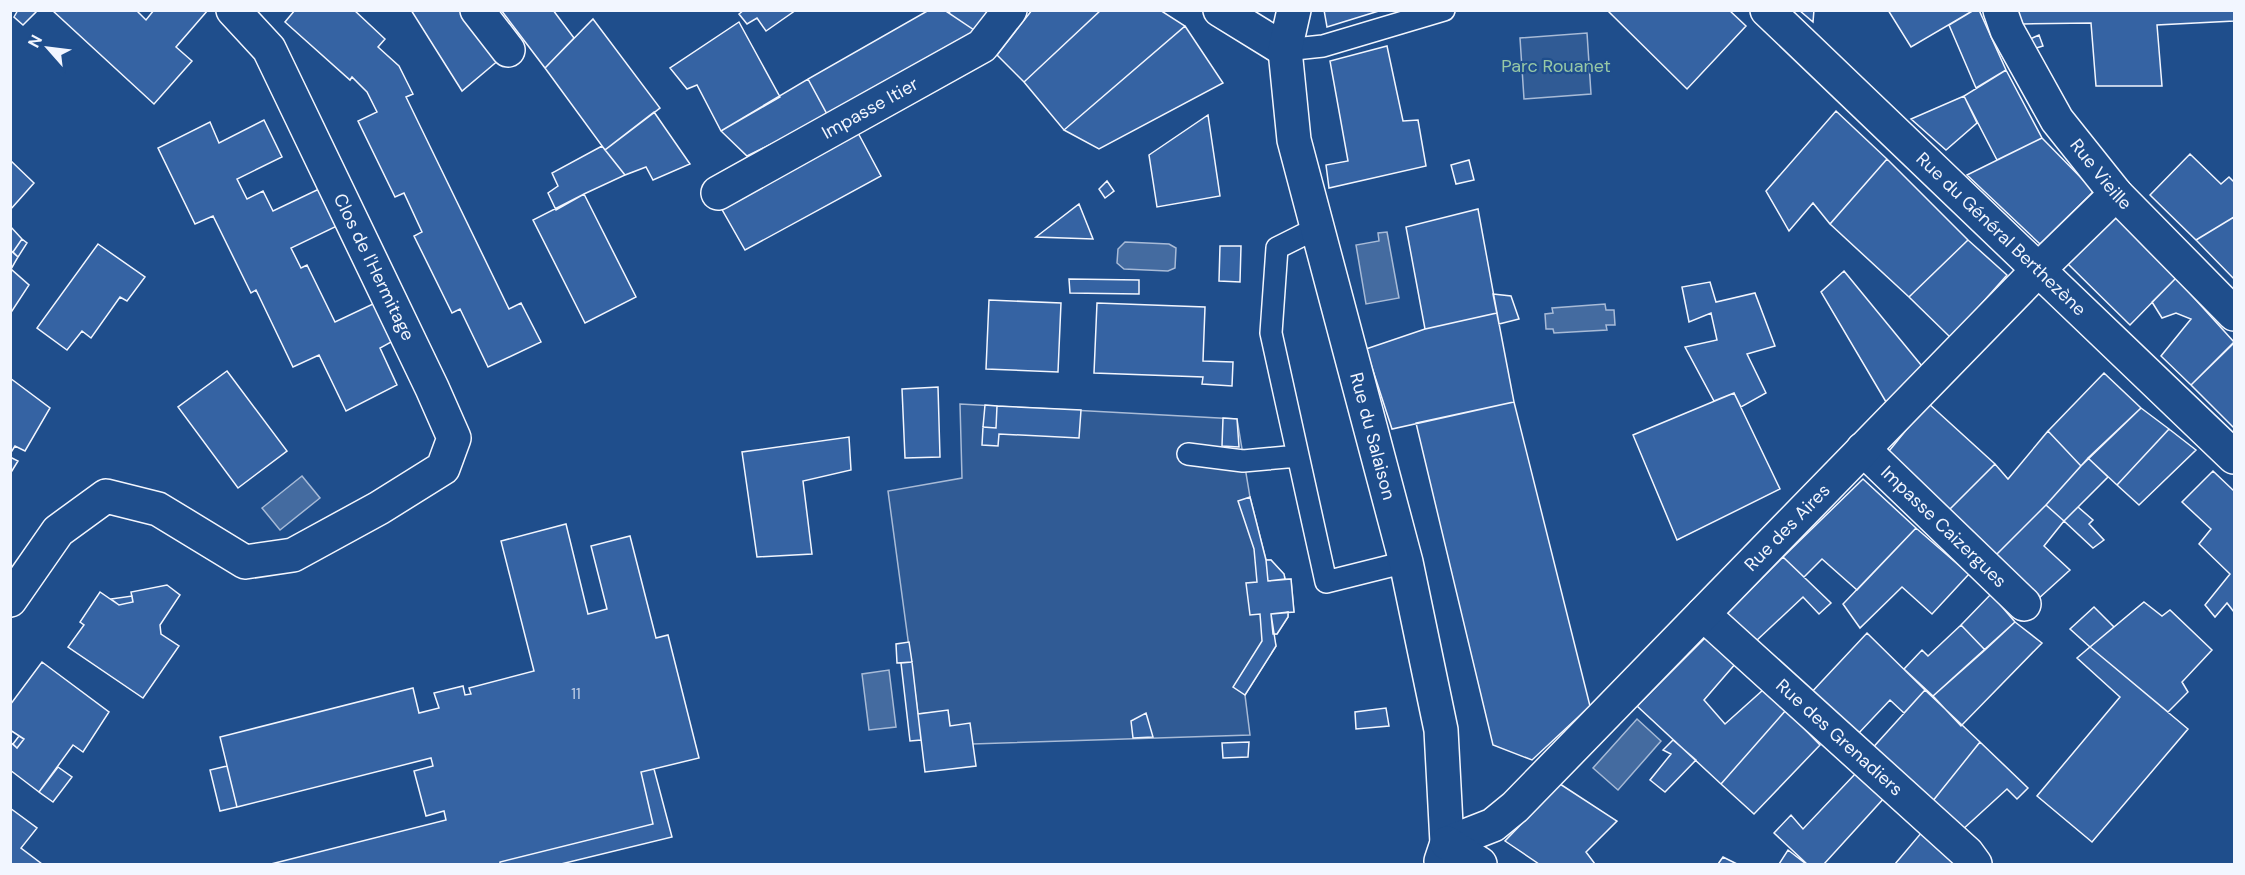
<svg xmlns="http://www.w3.org/2000/svg" width="2245" height="875" font-family="'DM Sans',sans-serif">
<style>
.green{fill:#305b95;stroke:#a8bbd7;stroke-width:1.5}
.water{fill:#446ba0;stroke:#a8bbd7;stroke-width:1.5}
.building{fill:#3563a3;stroke:#f2f6ff;stroke-width:1.5}
.lines{fill:none;stroke-linecap:round;stroke-linejoin:round}
.service-casing{stroke:#f2f6ff;stroke-width:24}
.minor-casing{stroke:#f2f6ff;stroke-width:36}
.service{stroke:#1f4e8c;stroke-width:21}
.minor{stroke:#1f4e8c;stroke-width:33}
.labels{text-anchor:middle;dominant-baseline:central;stroke-width:4.5;stroke-linejoin:round;paint-order:stroke}
.number-label{font-size:15px;fill:#c3d1e8}
.park-label{font-size:18px;fill:#97c8a6;stroke:#1f4e8c}
.street-label{font-size:18px;fill:#f2f6ff;stroke:#1f4e8c}
</style>
<rect width="100%" height="100%" fill="#1f4e8c"/>
<!-- green -->
<path class="green" d="M1587,33L1591,94L1524,99L1520,38Z
M960,404L1237,419L1250,497L1266,560H1271L1284,574L1285,579H1291L1294,612H1288V617L1277,634H1273L1276,646L1245,695L1250,735L972,744L950,726L948,711L918,714L888,491L962,478Z"/>
<!-- water -->
<path class="water" d="M1387,232L1399,298L1366,304L1356,245L1379,241L1378,233Z
M1125,242L1169,244L1176,248L1175,268L1168,271L1124,269L1117,263L1118,249Z
M1605,304L1606,310H1614L1615,325H1606L1607,330L1554,333L1553,329H1546L1545,314L1553,313L1552,308Z
M302,476L320,498L280,530L262,508Z
M889,670L896,727L869,730L862,674Z
M1637,719L1661,741L1618,790L1593,768Z"/>
<!-- building -->
<path class="building" d="M18,10H35L36,12L23,25L14,17Z
M52,10H136L146,20L154,10H208L176,47L192,61L154,104Z
M295,10H354L385,39L378,47L399,66L413,94L406,97L509,309L521,303L541,342L488,367L460,309L452,313L414,236L422,232L404,193L395,197L358,121L377,112L367,92L352,77L350,80L285,22Z
M411,10H459L500,59L462,91Z
M501,10H553L574,38L545,68Z
M744,10H796L766,31L757,18L747,24L739,14Z
M929,10H944L980,34L828,116L808,79Z
M951,10H995L980,34L949,13Z
M1032,10H1101L1024,82L997,55Z
M1101,10H1160L1185,26L1064,130L1024,82Z
M1324,10H1382L1327,27Z
M1607,10H1729L1746,26L1687,89Z
M1799,10H1814L1813,22Z
M1888,10H1974L1911,47Z
M1974,10H1979L2006,70L1976,88L1949,25Z
M2017,10H2234V21L2157,25L2162,86H2096L2091,23L2023,24Z
M593,19L660,108L605,150L545,68Z
M739,22L780,97L721,131L697,85L687,89L670,68Z
M1185,26L1223,83L1099,149L1064,130Z
M2039,35L2043,46L2033,49L2030,39Z
M1387,46L1403,121L1418,120L1426,166L1329,188L1326,165L1348,161L1330,61Z
M2006,70L2042,138L1997,160L1964,96Z
M808,79L828,116L747,156L721,131Z
M1964,96L1977,123L1946,150L1911,119Z
M1836,111L1887,159L1830,224L1813,203L1789,231L1766,191Z
M654,112L690,164L653,180L646,167L625,175L605,150Z
M1208,115L1220,196L1157,207L1149,155Z
M264,120L282,157L237,179L247,199L263,191L273,211L319,189L337,226L291,248L301,268L307,265L335,322L375,303L393,341L380,348L397,385L346,411L319,355L293,367L256,290L251,293L213,216L195,224L158,148L210,122L219,143Z
M857,131L881,176L745,250L720,206Z
M2042,138L2094,191L2040,244L1967,175Z
M602,146L625,175L584,194L556,210L548,193L558,186L552,173Z
M2190,154L2221,184L2229,177L2234,182V217L2196,240L2150,195Z
M1887,159L1968,240L1909,297L1830,224Z
M10,160L34,183L10,210Z
M1469,160L1474,180L1456,184L1451,165Z
M1107,181L1114,191L1105,198L1099,189Z
M584,194L636,297L585,323L533,220Z
M1079,204L1093,239L1036,237Z
M1478,209L1497,313L1425,329L1406,227Z
M2115,216L2176,278L2130,325L2068,264Z
M2234,217V279L2196,240Z
M10,226L22,239L13,252L10,250Z
M22,239L27,243L18,257L13,252Z
M1968,240L2007,275L1951,338L1909,297Z
M98,244L145,277L127,301L120,297L91,338L82,331L67,350L37,328Z
M1220,246H1241L1240,282L1219,281Z
M10,250L18,257L11,269L29,285L10,314Z
M1844,271L1926,371L1889,407L1821,292Z
M2176,278L2234,342L2191,385L2161,356L2191,319L2176,313L2162,318L2152,302Z
M1069,279L1139,280V294L1070,293Z
M1710,282L1716,302L1755,293L1775,346L1747,354L1766,393L1741,407L1734,393L1714,401L1685,347L1717,340L1711,313L1689,322L1682,287Z
M1493,294L1511,296L1519,319L1499,324Z
M989,300L1061,303L1058,372L986,369Z
M1097,303L1205,307L1203,361L1233,362L1232,386L1202,384L1203,377L1094,373Z
M1497,313L1514,402L1392,429L1366,349L1425,329Z
M2234,343V428L2191,385Z
M227,371L287,451L238,488L178,407Z
M2104,373L2141,408L2081,466L2048,431Z
M10,378L50,408L25,451L15,446L10,454Z
M938,387L940,457L905,458L902,389Z
M1734,393L1780,489L1677,540L1633,435Z
M1514,402L1590,706L1532,760L1493,745L1416,423Z
M1928,403L1995,464L1946,513L1885,456Z
M985,405L997,406L996,428L983,427Z
M997,406L1081,410L1079,438L999,434L998,446L982,445L983,427L996,428Z
M2141,408L2169,429L2117,485L2088,458Z
M1223,418L1237,419L1239,447L1222,446Z
M2169,429L2196,450L2139,505L2117,485Z
M2048,431L2081,466L2046,505L1994,557L1946,513L1995,464L2008,479Z
M849,437L851,470L803,481L812,554L757,557L742,452Z
M10,457L18,461L10,474Z
M2088,458L2108,477L2064,521L2046,505Z
M2213,471L2234,491V612L2227,603L2215,617L2205,605L2230,574L2199,544L2211,529L2182,502Z
M1863,479L1916,528L1857,590L1822,559L1804,577L1783,557Z
M1250,497L1266,560L1268,581L1291,579L1294,612L1271,614L1276,646L1245,695L1233,687L1262,641L1260,614L1250,615L1246,583L1257,582L1254,549L1238,501Z
M2046,505L2064,521L2044,546L2070,570L2038,599L1994,557Z
M2078,507L2093,520L2089,524L2104,540L2093,548L2064,521Z
M566,524L588,614L607,609L591,546L630,536L656,638L668,635L699,758L641,772L653,824L500,862V864H271L446,820L444,811L426,816L414,771L433,766L431,758L237,807L220,737L413,688L419,713L439,708L434,693L463,686L465,695L471,694L469,688L534,671L501,541Z
M1916,528L1969,574L1932,614L1902,587L1860,628L1843,604Z
M1783,557L1831,603L1819,614L1803,597L1756,641L1726,614Z
M1266,560H1271L1284,574L1285,579L1268,581Z
M167,585L180,595L160,625L161,634L179,646L143,698L68,647L84,625L80,622L100,592L119,605L133,602L131,592Z
M1991,594L2015,622L1985,650L1961,625Z
M132,596L133,602L119,605L111,599Z
M2144,602L2162,616L2170,610L2212,650L2182,682L2188,692L2168,712L2090,647Z
M2094,607L2114,627L2090,647L2070,629Z
M1288,612V617L1277,634H1273L1271,614Z
M2015,622L2042,643L1961,726L1933,696Z
M1961,625L1985,650L1933,696L1904,669L1922,650L1928,656Z
M1867,633L1925,690L1904,713L1890,700L1856,736L1809,695Z
M1706,637L1736,663L1704,700L1725,724L1763,690L1786,710L1721,784L1637,706Z
M909,642L912,662L897,663L896,644Z
M2090,647L2188,729L2092,842L2037,796L2120,697L2077,658Z
M42,662L109,712L83,752L73,745L39,792L10,770V742L17,748L24,739L10,730V705Z
M912,662L921,740L910,741L901,663Z
M1925,690L1980,742L1932,802L1869,752Z
M1386,708L1389,726L1356,729L1355,712Z
M948,710L950,726L970,723L976,766L925,772L918,714Z
M1786,710L1820,745L1754,814L1721,784Z
M1146,713L1153,737L1133,738L1131,721Z
M19,736L24,739L17,748L13,744Z
M1673,740L1696,760L1665,792L1650,780L1671,754L1663,750Z
M1249,742L1248,757L1223,758L1222,743Z
M1980,742L2028,788L2017,799L2007,789L1961,831L1932,802Z
M227,766L237,807L220,811L210,770Z
M58,767L72,777L53,802L39,792Z
M654,769L672,837L561,864H500V862L653,824L641,772Z
M1856,773L1885,797L1824,864H1807L1774,833L1791,815L1803,829Z
M1560,784L1617,821L1586,852L1595,864H1539L1505,841Z
M10,808L37,828L21,848L42,864H10Z
M1922,832L1957,864H1895Z
M1788,850L1806,864H1779Z
M1723,857L1737,864H1718Z"/>
<g class="lines">
<defs>
<path id="service" d="M1285,50L1323,46L1444,10
M1317,228L1277,248L1271,333L1326,582L1406,562
M1188,454L1243,461L1298,456"/>
<g id="minor">
<path d="M477,10L508,50"/>
<path d="M1220,10L1285,50"/>
<path id="s1" d="M1294,10L1285,50L1294,140L1406,562L1441,730L1447,843L1441,861"/>
<path id="s2" d="M1767,10L2234,457"/>
<path id="s3" d="M2000,10L2007,30L2057,120L2116,194L2234,314"/>
<path id="s4" d="M718,193L982,46L1010,10"/>
<path id="s5" d="M1863,449L2024,604"/>
<path d="M10,600L58,531L106,496L158,509L245,562L293,555L379,508L443,468L454,438L432,388L269,49L233,10"/>
<path id="s6" d="M1703,614L1967,853L1975,864"/>
<path id="s7" d="M1447,843L1493,825L1515,807L2039,269L2116,194"/>
<path d="M1447,843L1480,864"/>
</g>
</defs>
<!-- service casing -->
<use href="#service" class="service-casing"/>
<!-- minor casing -->
<use href="#minor" class="minor-casing"/>
<!-- service -->
<use href="#service" class="service"/>
<!-- minor -->
<use href="#minor" class="minor"/>
</g>
<g class="labels">
<!-- number labels -->
<g class="number-label">
<text x="576" y="694">11</text>
</g>
<!-- park labels -->
<g class="park-label">
<text x="1556" y="66">Parc Rouanet</text>
</g>
<!-- street labels -->
<g class="street-label">
<text stroke="none"><textPath href="#s4" startOffset="174">Impasse Itier</textPath></text>
<text stroke="none"><textPath href="#s3" startOffset="194">Rue Vieille</textPath></text>
<text stroke="none"><textPath href="#s2" startOffset="324">Rue du Général Berthezène</textPath></text>
<text transform="translate(374 267) rotate(64)">Clos de l'Hermitage</text>
<text stroke="none"><textPath href="#s1" startOffset="438">Rue du Salaison</textPath></text>
<text stroke="none"><textPath href="#s7" startOffset="468">Rue des Aires</textPath></text>
<text stroke="none"><textPath href="#s5" startOffset="112">Impasse Caizergues</textPath></text>
<text stroke="none"><textPath href="#s6" startOffset="184">Rue des Grenadiers</textPath></text>
</g>
</g>
<!-- border -->
<rect width="2245" height="875" fill="none" stroke="#f2f6ff" stroke-width="24"/>
<!-- north arrow -->
<g transform="translate(48 48) rotate(298)" stroke="#1f4e8c" stroke-width="4.5" paint-order="stroke">
<path d="M0-4.5L10 22L0 15L-10 22Z" fill="#f2f6ff"/>
<text y="-9" font-size="16" font-weight="bold" text-anchor="middle" fill="#f2f6ff">N</text>
</g>
</svg>
